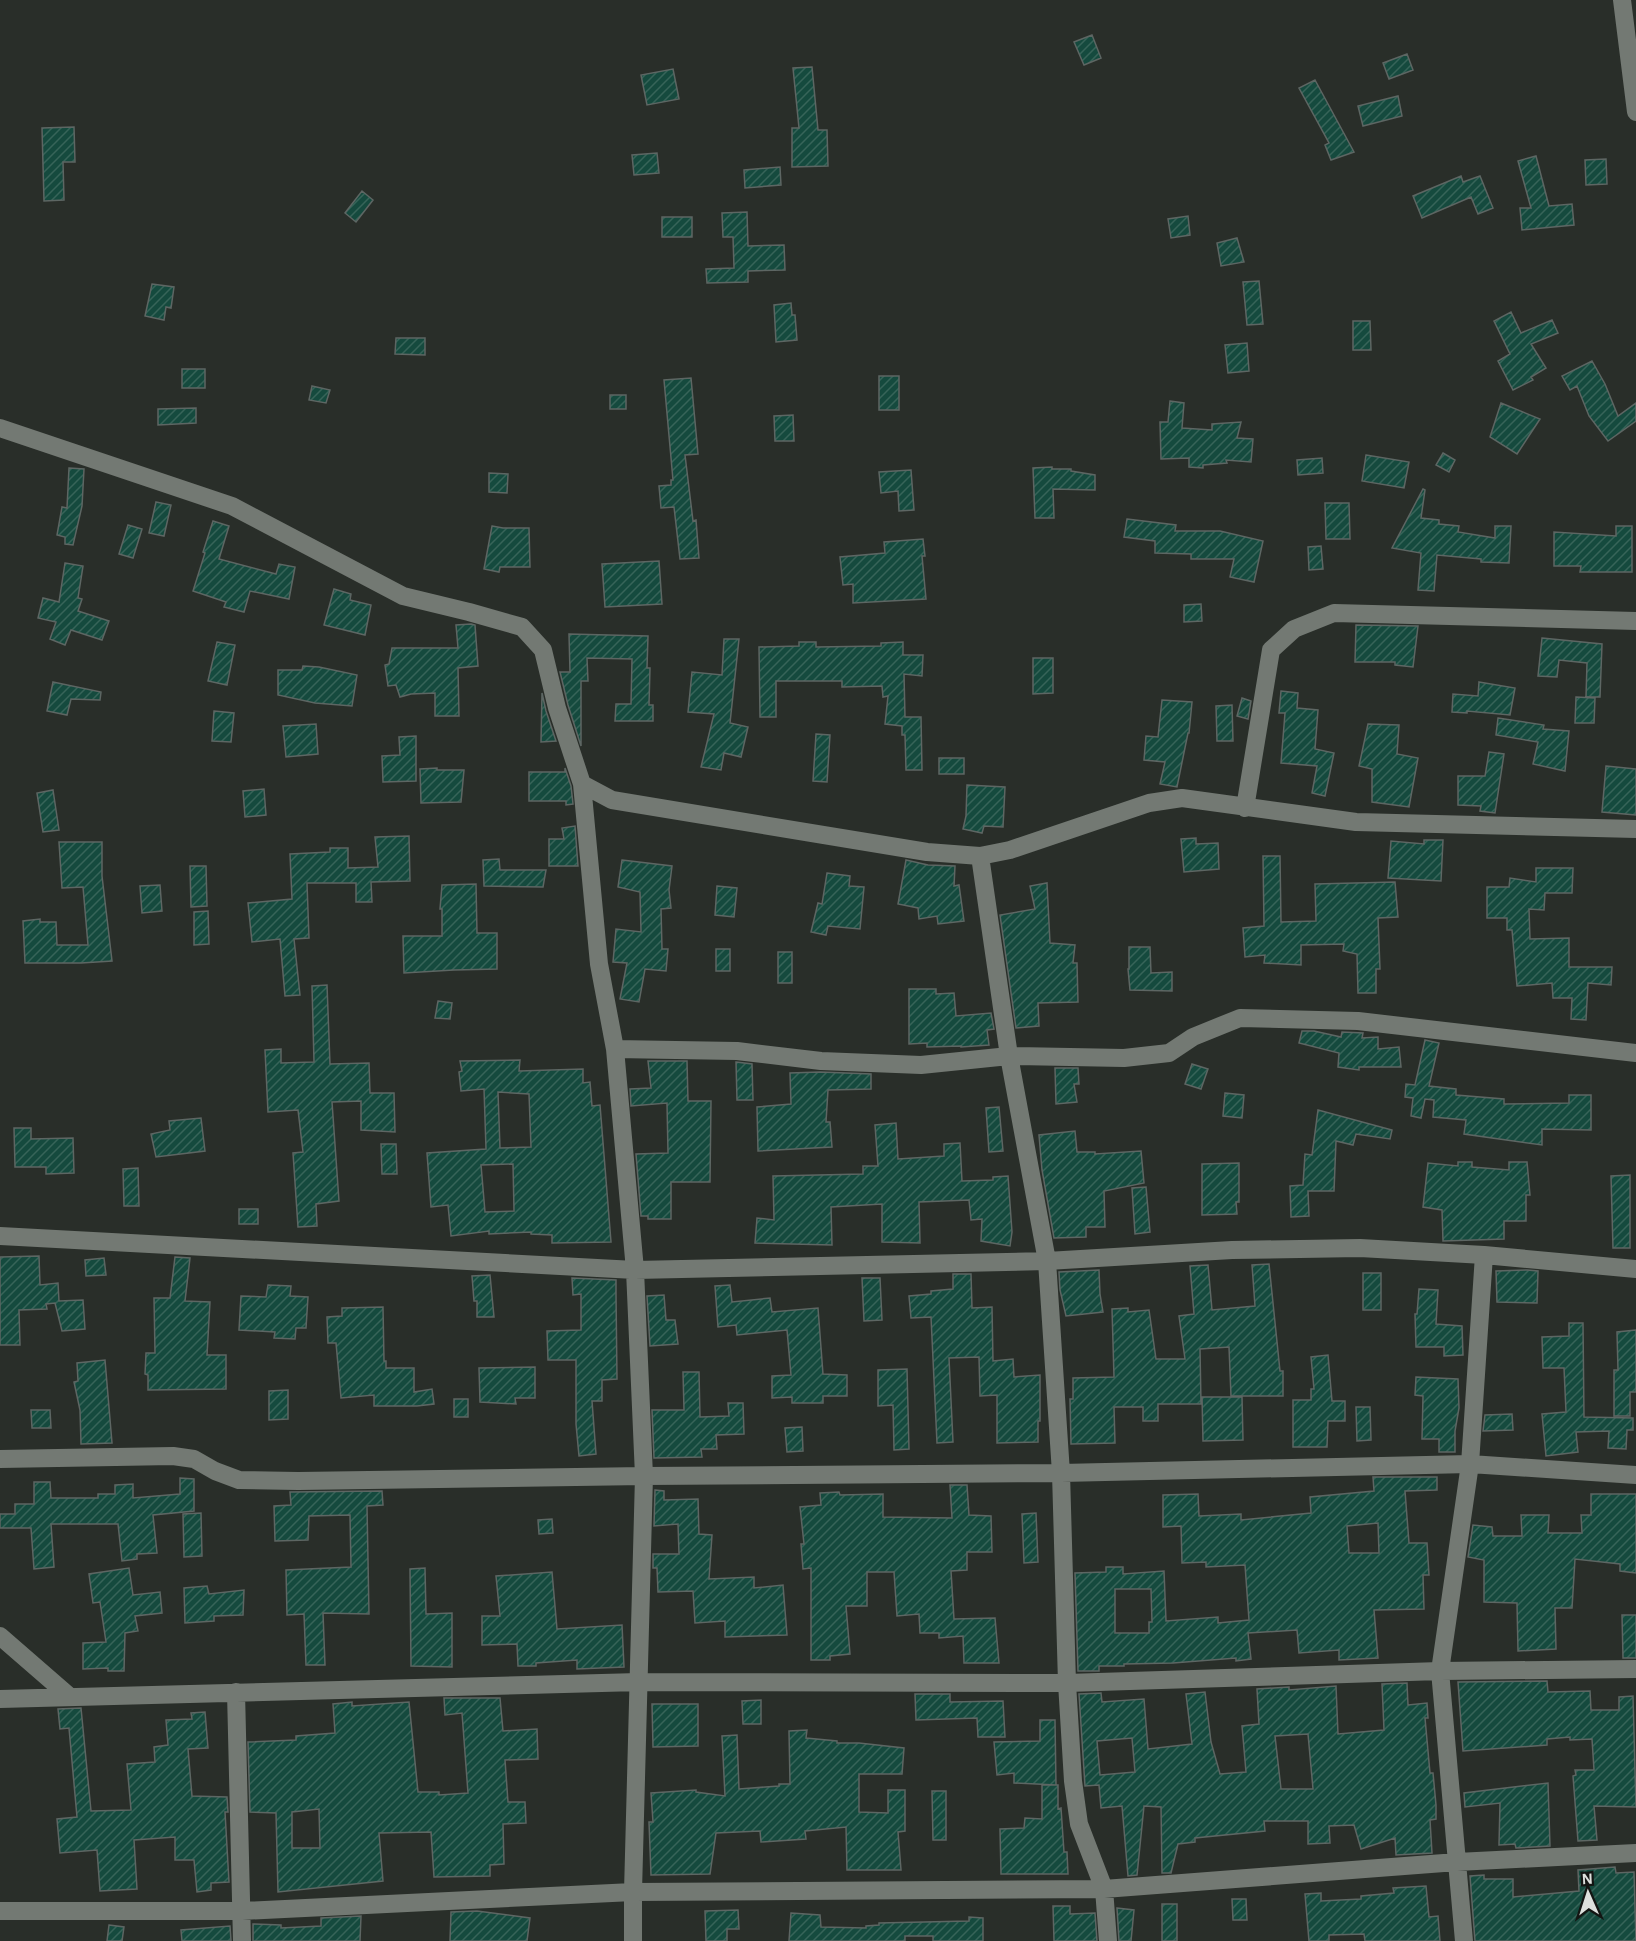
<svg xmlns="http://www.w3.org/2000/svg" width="1636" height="1941" font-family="'Alegreya Sans',sans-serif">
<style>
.building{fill:url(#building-hatch);stroke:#5d6663;stroke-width:1.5;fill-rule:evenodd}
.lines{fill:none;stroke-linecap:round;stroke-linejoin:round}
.street{stroke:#737973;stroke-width:18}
</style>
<defs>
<pattern id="building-hatch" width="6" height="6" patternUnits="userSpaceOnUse" patternTransform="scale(1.5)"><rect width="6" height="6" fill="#154a3e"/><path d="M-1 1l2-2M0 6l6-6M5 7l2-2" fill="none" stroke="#376459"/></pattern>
</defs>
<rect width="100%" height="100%" fill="#292e29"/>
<!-- building -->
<path class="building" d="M1092,35L1101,58L1084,65L1074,42Z
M1407,54L1413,70L1389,79L1383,63Z
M812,67L818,130H827L828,166L792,167V128H799L793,68Z
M673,69L679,99L647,105L641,75Z
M1315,80L1354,152L1331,160L1325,145L1329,143L1299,88Z
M1398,96L1402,116L1363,126L1358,106Z
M74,127L75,162H63L64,200L44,201L42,128Z
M657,153L659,173L634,175L632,155Z
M1536,156L1549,206L1572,204L1574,225L1522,230L1520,208H1531L1518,161Z
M1606,159L1607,184L1586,185L1585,160Z
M780,167L781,185L745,188L744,170Z
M1461,176L1463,182L1480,176L1493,208L1478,214L1471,197L1422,218L1413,196Z
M362,191L373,200L356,222L345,213Z
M747,212L748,246L784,245L785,270L748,271V282L707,283L706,269L734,268L733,237H723L722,213Z
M1188,216L1190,235L1171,238L1168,219Z
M662,217H692V237H662Z
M1237,238L1244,262L1221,266L1217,243Z
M1259,281L1263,324L1247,325L1243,282Z
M152,284L174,287L171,308L166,307L164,320L145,316Z
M791,303L792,315H795L797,340L776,342L774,305Z
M1511,312L1521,333L1552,320L1558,333L1531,344L1546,368L1531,377L1533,380L1513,390L1498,361L1510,354L1494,321Z
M1353,321H1370L1371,350H1353Z
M396,338H425V355L395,354Z
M1247,343L1249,371L1228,373L1225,345Z
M1592,361L1605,384L1618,416L1636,403V421L1608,441L1589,416L1577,386L1570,390L1562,376Z
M182,369H205V388H182Z
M879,376H899V410H879Z
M691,378L698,454L685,455L693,521L696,520L699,558L680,559L674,507L661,508L659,486L671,485V480H673L664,380Z
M312,386L330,390L326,403L309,400Z
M610,395H626V409H610Z
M1170,401L1184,403L1182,428L1212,430V424L1241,422L1237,438L1253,439L1251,462L1226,460L1227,463L1203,465V468L1189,467V458L1161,459L1160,422H1168Z
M1501,403L1540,419L1517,454L1490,437Z
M196,408V423L158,425V409Z
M793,415L794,441H775L774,416Z
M1443,453L1455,460L1449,472L1436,465Z
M1366,455L1409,462L1404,488L1362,481Z
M1322,458L1323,473L1298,475L1297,460Z
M1052,467V469H1071V471L1095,475V490L1053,489L1054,518H1035L1033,468Z
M69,468L84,469L82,506L73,545L65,544V537L57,535L62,507L67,508Z
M911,470L914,510L899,511L898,491L881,493L879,472Z
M489,473L508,474L507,493L489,492Z
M1423,489L1425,490L1421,518L1439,520V524L1459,526L1458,532L1495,538V526H1511L1509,563L1481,562V559L1437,555L1434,591L1418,590L1421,553L1392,548Z
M156,502L171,505L164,536L149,533Z
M1325,503H1349L1350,539H1326Z
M1127,519L1176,525L1175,531H1220L1263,541L1254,582L1230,577L1234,559H1191V554L1155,553V541L1124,537Z
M213,521L229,526L219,559L276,574L279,564L295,567L289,599L250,591L244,612L224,607L226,602L193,591L205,553L203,552Z
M128,525L142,529L133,558L119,554Z
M492,526L503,528H529L530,567H500L499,572L484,569Z
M1616,526H1632V572H1580L1581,566H1554V532L1616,536Z
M923,539L925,556H922L926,599L853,603V584L843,585L840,557L885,553L884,542Z
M1321,546L1323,569L1309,570L1308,547Z
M659,561L662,604L605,607L602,564Z
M65,563L83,566L78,598L82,599L78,611L109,621L102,640L71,630L65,645L50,639L56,622L38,618L43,598L59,602Z
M334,589L351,594L350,600L371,605L365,635L324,625Z
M1201,604L1202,621L1184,622V605Z
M471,624L475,625L478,666L458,668L459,716H435V693L411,694L400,697L396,685L388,686L385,665L389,664L392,648H458L456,625Z
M1356,625L1418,626L1413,667L1395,665V662H1355Z
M569,634L648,636L647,668H650L649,705H653V721H615L616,704H631L632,659L587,658L588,681H581V746L568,705L560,672H570Z
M1542,638L1602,644L1600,697H1586L1587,663L1559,660L1557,677L1538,676Z
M724,639H739L730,723L748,727L741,757L724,753L721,770L701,767L714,714L688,712L692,672L722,675Z
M217,642L235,645L227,685L208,681Z
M799,642H816V647L881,646V643L903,642V655H923L922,676L904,674L905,717H921L922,770H906L905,735H902V726L885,724L888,696L883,697L882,686L842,687V681H776V717H760L759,647L799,646Z
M1033,658H1053V693L1033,694Z
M303,666L319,667L357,675L352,706L315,703L278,695V670H302Z
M53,682L101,692L100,700L71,699L67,715L47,711Z
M1479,682L1515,688L1510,715L1467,711V713L1452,712L1453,694L1478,696Z
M1281,691L1298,693L1297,708L1318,710L1315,749L1334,753L1325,796L1312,793L1317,766L1281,763L1285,713H1279Z
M542,693L546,711L556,741L541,742Z
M1576,697L1595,698L1594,723H1575Z
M1242,698L1251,701L1248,719L1237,716Z
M1162,700L1192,702L1189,733H1188L1177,787L1160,784L1165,762L1144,760L1146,736L1158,737Z
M1232,705L1233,741H1217L1216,706Z
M214,711L234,713L231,742L212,741Z
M1498,718L1544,725L1543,729L1569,731L1565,771L1533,764L1538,742L1496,735Z
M316,724L318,754L286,757L283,726Z
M1368,724L1399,725L1397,754L1418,758L1409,807L1372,802V769L1359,766Z
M816,734L830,735L827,782L813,781Z
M416,736V781L383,782L382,756L400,755L399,737Z
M1489,752L1504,754L1495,813L1480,811L1481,806L1458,805V776H1485Z
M939,758H964V774H939Z
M1606,766L1636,769V815L1602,812Z
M437,768V770H464L461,802L421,803L420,769Z
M565,768L571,786L573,804L566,805V801H529V772H565Z
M967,785L1005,787L1003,827L984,826L982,833L963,829L966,816Z
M264,789L266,815L245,817L243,791Z
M53,790L59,830L43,832L37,793Z
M575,826L578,866H549V839H564L562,828Z
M409,836L410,881L371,882L372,902H356V883H307L309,938L294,939L300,995L285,996L280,939L252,942L248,903L292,899L290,854L330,852V848H348V868L378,867L375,837Z
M1196,838V844L1218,843L1219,869L1184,872L1181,839Z
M1424,840H1443L1441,881L1388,878L1391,841L1424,844Z
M59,842H102V876L112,961L81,963H25L23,921L40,919V922H56L57,945H88L83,887L62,888Z
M1263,856H1280L1281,922L1316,921L1315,884L1395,882L1398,917L1378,918L1380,969H1376V993H1358L1357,954L1343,951L1344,944L1301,945V965L1264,963L1265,955L1245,957L1243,928L1264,926Z
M499,859L500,870H546L543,887L484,886L483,860Z
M622,860L672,866L669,890L671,908L661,909L662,949H668L666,971L645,969L639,1002L620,999L627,963L613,962L616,929L641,932L640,892L618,887Z
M906,860L928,865L955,866L954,886L959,885L964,921L938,924L937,916L919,919L918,908L898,904Z
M190,866H206L207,906L191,907Z
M1536,868H1573L1572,893H1545L1544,910L1529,909L1530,939L1569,938V967H1612L1611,985L1588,983L1586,1020L1571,1019L1572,998H1553L1552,983L1517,986L1512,930H1507V918H1487V887H1509L1510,878L1536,882Z
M827,873L850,876L849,886L864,887L860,929L828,926L826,935L811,932L818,903L822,904Z
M1047,883L1050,943L1075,945L1073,963H1077L1078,1002L1038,1003L1039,1026L1016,1028L1000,915L1035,909L1030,886Z
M476,884L477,933H497V969L454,970L404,973L403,936H442V909H440L442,885Z
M160,885L162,911L142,913L140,886Z
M717,886L737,888L734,917L715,915Z
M208,911L209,944L194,945V912Z
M1129,947H1150L1151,973L1172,972V991L1130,990L1128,969H1129Z
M716,949H730V971H716Z
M778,952H792V983H778Z
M327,985L330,1064L369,1063L370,1093H394L395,1132L361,1130V1101L332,1102L339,1201L316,1204L317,1226L298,1227L293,1153L303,1152L298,1110L268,1112L265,1050L281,1049V1063L314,1062L312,986Z
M909,989H936V994L954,993L956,1016L991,1013L994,1029L987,1030L989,1045L961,1047V1046L927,1047V1043L909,1044Z
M438,1001L452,1003L450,1019L435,1018Z
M1302,1031H1314L1341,1037L1342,1032L1363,1033L1362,1038L1378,1037V1049L1399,1047L1401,1067H1359V1070L1338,1067L1339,1053L1299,1043Z
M1425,1040L1439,1043L1429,1086L1456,1089V1095L1504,1099V1104L1569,1103V1095H1591V1130L1542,1129V1145L1464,1134L1466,1120L1433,1117L1434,1100L1425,1099L1421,1118L1411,1116L1413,1098L1405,1097L1406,1084L1415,1085Z
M520,1060L519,1071L583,1069V1083L590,1082L592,1106L600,1105L611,1242L552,1243V1235L531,1234V1232L489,1234V1231L451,1236L448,1205L431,1207L427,1153L486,1149L484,1089L461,1091L459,1072L462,1071L460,1061ZM498,1092L529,1094L531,1147L500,1148ZM513,1164L514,1211L485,1212L481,1165Z
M648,1061H687L688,1101H711L710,1182H671V1219H648V1216H641L636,1154L668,1153L667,1103L631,1106L630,1089L651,1088Z
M736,1062L752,1064L753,1100H737Z
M1192,1064L1208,1069L1201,1089L1185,1084Z
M1055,1068H1078L1079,1084H1074L1077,1102L1056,1104Z
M820,1072L871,1074V1089L828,1090L826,1122H830L832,1147L758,1151L757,1107L791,1104L790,1073Z
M1225,1093L1244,1095L1242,1118L1223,1116Z
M999,1107L1003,1151L989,1152L986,1108Z
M1318,1110L1392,1130L1390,1139L1356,1134L1353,1145L1336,1141L1334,1191H1308L1309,1216L1291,1217L1290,1186L1303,1185L1305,1154L1312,1155Z
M201,1118L205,1151L156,1157L151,1134L170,1130L169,1121Z
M896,1123L898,1159L944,1156V1144L960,1143L962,1181L993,1180V1177L1008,1176L1012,1232L1010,1246L981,1241L982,1219L971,1220L969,1200L919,1202L920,1243L882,1242V1204L831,1207L832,1245L755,1243L757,1218L774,1220L773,1176L863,1174V1166H878L875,1125Z
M14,1128H31V1139L73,1138L74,1173L46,1174V1167H15Z
M1075,1131L1077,1152H1095V1154L1141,1151L1144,1183L1104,1191L1105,1227H1086V1237L1054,1238L1042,1170L1039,1135Z
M381,1144H396L397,1174H382Z
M1458,1162H1472V1167L1509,1170V1162H1527L1530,1195H1526V1221H1504V1239L1443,1241L1442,1210L1423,1207L1428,1163L1458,1166Z
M1239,1163V1202H1236L1237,1214L1202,1215V1164Z
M138,1168L139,1206H124L123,1169Z
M1630,1175V1248H1613L1611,1176Z
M1146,1187L1150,1232L1135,1234L1132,1188Z
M239,1209H258V1224H239Z
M39,1256L40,1285L58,1283L59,1301L83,1300L85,1329L62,1331L55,1303L46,1304L47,1309L19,1310L20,1345H0V1257Z
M175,1257L190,1258L185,1301L210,1302L207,1355H226V1389L148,1390V1375L145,1374L146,1353H155L154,1298H170Z
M104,1258L106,1275L86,1276L85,1260Z
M1269,1264L1280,1371H1283V1396H1231L1229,1347L1200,1349L1201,1404H1158V1421H1143V1407H1114L1115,1443L1071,1444L1070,1399H1073V1378L1114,1377L1112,1309L1128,1308V1312L1149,1310L1156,1359H1185L1179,1316L1194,1314L1190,1266L1208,1265L1212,1310L1255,1306L1252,1265Z
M1099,1270L1100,1294L1103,1312L1066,1316L1060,1290L1059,1272Z
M1527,1270L1538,1271L1537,1303L1497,1302L1496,1271Z
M1363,1273H1381V1310H1363Z
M953,1274H971L972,1308L992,1307L993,1361L1013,1359L1014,1377L1040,1375V1421H1038V1442L997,1443V1395L980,1396L979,1357L949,1358L953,1442L937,1443L931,1317L911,1318L909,1296L931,1294V1291L953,1289Z
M490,1275L494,1317H477V1301H474L472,1276Z
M572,1278L616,1280V1294L617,1379L602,1380V1401H592L596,1454L579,1456L576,1424V1360H548L547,1331L581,1330V1294L573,1295Z
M862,1278H880L882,1320L864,1321Z
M268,1285L291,1286L290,1296L308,1297L306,1328H296L295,1339L274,1338L275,1332L239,1330L241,1296L266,1297Z
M730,1285L732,1302L770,1298L772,1312L818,1308L823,1374L847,1375V1396H823V1403H792V1397L772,1398V1376L791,1375L787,1330L737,1335L736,1325L718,1327L715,1286Z
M1419,1289L1438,1290L1436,1324L1462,1326L1463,1355L1444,1356V1347H1416L1415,1314H1417Z
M664,1295L666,1320H675L678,1344L650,1346L647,1296Z
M383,1307L384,1361H386V1368H414V1392L432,1389L434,1404L417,1406H374V1395L341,1398L336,1343H328L327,1317L342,1316V1308Z
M1569,1323H1583L1584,1417L1633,1418V1430H1627L1626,1449L1608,1448L1609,1431L1576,1432L1578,1452L1546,1456L1542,1414L1566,1412L1564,1368H1543L1542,1337L1569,1336Z
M1636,1330V1392H1630V1416H1614V1370H1618L1617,1332Z
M1328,1355L1332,1401H1345V1421H1328L1327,1447H1293V1400H1311V1389H1314L1311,1357Z
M105,1360L112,1443L81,1444L80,1410L74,1382L78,1381L77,1363Z
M535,1367V1398H515L516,1404L480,1402L479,1368Z
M907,1369L909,1449L894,1450L893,1405L878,1406V1370Z
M683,1372H699L700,1417L729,1416L728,1403H743L744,1434L716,1435L717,1449H701L702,1457L654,1458L652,1410H684Z
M1416,1377L1458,1379L1459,1408L1455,1431V1452H1439V1439H1422L1423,1396L1415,1395Z
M288,1390V1419L269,1420V1391Z
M1202,1397H1242L1243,1440L1203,1441Z
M454,1399H468V1417H454Z
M1356,1407H1370L1371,1440L1357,1441Z
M31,1410H50L51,1428H32Z
M1512,1414L1513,1430L1483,1431L1485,1415Z
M802,1427L803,1451L787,1452L785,1428Z
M1373,1477H1437V1490L1405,1491L1409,1543H1427L1429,1575H1423L1424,1609L1374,1610L1378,1658L1339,1660V1650L1299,1653L1297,1630L1248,1633L1251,1659L1236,1661V1658L1173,1663L1124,1664V1666H1099V1671H1078L1075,1573L1106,1572V1567H1123V1574L1164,1571L1166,1621L1218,1617V1623L1249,1620L1245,1565L1206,1567V1562L1182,1563L1181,1526L1163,1527V1495L1198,1494L1199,1516L1241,1514V1520L1311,1513L1310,1497L1374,1491ZM1378,1523L1379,1553H1349L1347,1526ZM1115,1589H1151L1152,1622H1149V1633H1115Z
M180,1478L194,1479V1511L153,1515L157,1553L137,1554V1559L122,1561L118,1524H51L54,1567L34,1569L31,1528H0V1514H15V1504H34V1482H50L51,1498H98V1494H115V1485L133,1484V1498L180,1494Z
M950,1485H967L969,1515L991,1516L992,1552H967V1570L951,1571L954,1619L995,1618L999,1663H964L963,1636L939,1638V1633H920L919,1614L897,1616L894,1572H867V1606H846L850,1654L830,1656V1660H811V1568L803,1569L801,1544H804L800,1507L821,1505L820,1493L839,1492L840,1495L883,1494V1517L952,1518Z
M655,1490L664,1491V1500L698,1499L699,1534L712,1535L709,1579L754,1577V1588L783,1585L787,1635L725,1637V1621L695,1623L693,1591L658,1592L657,1568H653V1554H679L678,1524L654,1526Z
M382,1491L383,1505L367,1506L369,1614L323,1613L325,1665H306L304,1614L287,1615L286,1570L351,1567L350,1515L309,1516L308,1540L275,1541L274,1506L291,1505L290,1492Z
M1591,1494H1636V1573L1620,1571V1564L1575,1559L1572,1608H1555L1556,1649L1518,1651L1517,1603L1484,1602V1560L1468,1557L1473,1525L1492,1527L1493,1536H1522L1521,1515H1549L1548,1533H1582L1581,1515H1591Z
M201,1513L202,1556L184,1557L183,1514Z
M1036,1513L1038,1562L1024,1563L1022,1514Z
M552,1519L553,1533L539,1534L538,1520Z
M129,1568L133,1595L160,1592L162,1613L135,1616L138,1631L125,1633L124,1671H108V1668L83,1669V1643L106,1642L100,1602L93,1603L89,1574Z
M425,1568L426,1614L452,1613V1667L411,1666L410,1569Z
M552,1572L557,1629L622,1625L624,1667L577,1669V1660L536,1663V1666H518L517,1644L482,1645V1616H500L496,1576Z
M207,1586L209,1594L244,1590L243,1615L214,1616V1621L185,1623L184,1588Z
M1622,1615H1636V1658H1623Z
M1547,1681L1548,1692L1590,1691L1591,1710H1619V1697L1633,1696L1636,1807L1594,1806L1597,1840L1578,1841L1573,1776L1576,1775L1575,1770H1594L1592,1739L1570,1740V1737L1547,1739V1745L1463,1751L1458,1682Z
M1407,1683L1408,1705L1427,1703L1428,1718H1425L1430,1773H1433L1436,1805V1819L1430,1820L1432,1853L1396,1855L1395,1838L1361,1849L1354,1825L1329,1826L1330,1843L1308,1844V1821H1264L1265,1831L1195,1838V1842L1178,1844L1171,1873H1162L1161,1807L1144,1806L1137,1875L1128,1876L1122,1806L1101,1808L1099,1785L1085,1786L1079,1694L1101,1693L1102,1702L1144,1699L1148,1749L1192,1744L1186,1694L1205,1692L1211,1742L1220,1774L1246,1772L1242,1726L1259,1724L1257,1689L1289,1687V1690L1336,1686L1338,1734L1384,1730L1382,1684ZM1308,1734L1313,1789H1281L1275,1736ZM1132,1738L1135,1772L1100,1775L1097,1741Z
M915,1694H950V1702L1003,1701L1005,1737H978L977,1718L916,1720Z
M444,1698H500L503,1731L537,1729L538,1759L505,1760L508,1802H525L526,1823L503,1824L504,1864L490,1865V1876L434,1877L431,1832L379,1833L383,1881L278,1892L276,1813L250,1812L248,1742L296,1740V1736L335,1733L333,1704L352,1702V1706L409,1702L418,1792H439V1795L468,1793L462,1713L445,1715ZM319,1809L320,1848H292V1812Z
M761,1700V1724H743L742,1701Z
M652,1704H698V1746L653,1747Z
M81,1708L91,1811L131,1810L127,1764L155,1762L154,1747L168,1745L166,1720L192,1719L191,1713L205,1712L208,1748L188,1749L192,1796L227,1797L228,1812H225L229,1882L211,1883V1890L197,1892L194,1860H175V1837L134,1840L137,1889L100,1891L97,1850L60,1853L57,1819L77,1817L69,1728L60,1729L58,1709Z
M1040,1720H1055L1056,1785L1014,1783V1773L997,1775L994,1742L1040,1741Z
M807,1730L806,1738L837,1741V1743H859L904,1748L902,1774H859V1812L888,1813V1790H905V1831L898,1832L901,1870H847L846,1827L805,1831L806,1839L761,1842L760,1831L716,1833L710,1874L651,1875L649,1822H653L651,1793L696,1790V1792L725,1796L722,1736L737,1735L739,1789L779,1786V1784H790L789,1731Z
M1548,1783L1550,1846L1516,1848L1515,1844L1499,1845L1500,1803L1465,1807L1464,1793Z
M1042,1785H1058V1809L1061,1808L1064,1852H1067L1068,1874H1001L1000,1829L1024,1828L1025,1818L1042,1819Z
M932,1791H946V1840H933Z
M1615,1867L1616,1873L1634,1872L1636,1941H1475L1470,1876L1484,1875V1879H1513V1897L1579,1891L1578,1870Z
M1426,1886L1429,1917L1438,1916L1440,1941H1365L1364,1934L1329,1935V1941H1309L1305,1894L1321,1893V1901L1361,1899V1896L1394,1893L1393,1888Z
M1232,1899H1246L1247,1920H1233Z
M1162,1904H1177V1941H1162Z
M1053,1906H1070V1914L1095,1913L1097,1941H1054Z
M1117,1908L1134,1910L1131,1941H1119Z
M738,1910L739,1929H727V1941H706L705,1911Z
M477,1911L530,1918L527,1941H450L451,1912Z
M791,1913L820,1915L821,1927L866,1928V1926L879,1925V1923L969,1921V1917L983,1918V1941H933V1936H905V1941H789Z
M361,1916L360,1941H253V1924L281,1925V1928L321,1926V1918Z
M109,1925L124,1927L122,1941H107Z
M230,1926L231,1941H182L181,1930Z"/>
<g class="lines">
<!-- street -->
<path class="street" d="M1622,0L1636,112
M0,428L232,506L403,596L469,612L522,627L543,650L557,708L582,784L612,800L927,852L980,856L1010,850L1149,803L1182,798L1356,822L1636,829
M582,784L599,964L615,1049L635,1270L644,1476L633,1892V1941
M1245,808L1271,650L1294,629L1334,613L1636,621
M980,856L1009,1056L1047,1261L1061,1473L1067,1683L1073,1781L1079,1824L1104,1889L1108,1941
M615,1049L737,1051L821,1061L921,1065L1009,1056L1124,1058L1169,1053L1193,1037L1240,1018L1358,1021L1636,1053
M0,1236L635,1270L1047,1261L1232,1250L1360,1248L1484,1255L1636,1269
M0,1459L173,1456L194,1459L215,1471L239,1480L298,1481L644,1476L1061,1473L1470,1464L1636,1475
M0,1636L69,1696
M236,1692L242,1941
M0,1699L639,1682L1067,1683L1440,1671L1636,1669
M0,1911H242L633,1892L1104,1889L1457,1862L1636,1853
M1464,1941L1440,1671L1470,1464L1484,1255"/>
</g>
<!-- north arrow -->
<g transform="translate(1588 1893) rotate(357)" stroke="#131513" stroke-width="4.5" paint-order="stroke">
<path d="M0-4.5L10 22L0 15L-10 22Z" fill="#dde0dd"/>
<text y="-9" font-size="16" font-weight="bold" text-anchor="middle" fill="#dde0dd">N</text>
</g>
</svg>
